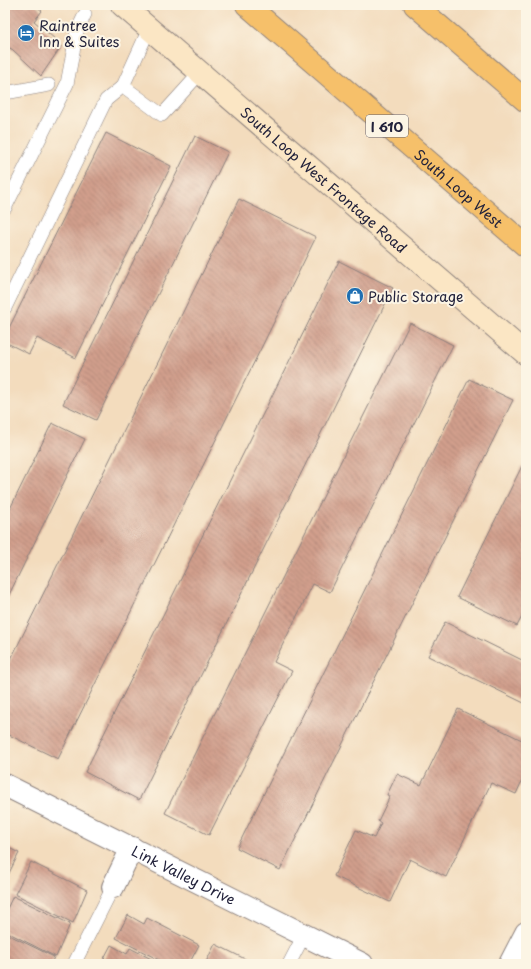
<svg xmlns="http://www.w3.org/2000/svg" width="531" height="969" font-family="'Playpen Sans',sans-serif">
<style>
.building{fill:url(#building-back-hatch)}
.lines{fill:none;stroke-linecap:round;stroke-linejoin:round}
.lane-casing{stroke:#8a7f7c;stroke-width:14}
.street-casing{stroke:#8a7f7c;stroke-width:24}
.secondary-casing{stroke:#8a7f7c;stroke-width:24}
.highway-casing{stroke:#8a7f7c;stroke-width:24}
.lane{stroke:#fff;stroke-width:13}
.street{stroke:#fff;stroke-width:22}
.secondary{stroke:#fbe6c4;stroke-width:22}
.highway{stroke:#f6c06b;stroke-width:22}
.labels{text-anchor:middle;dominant-baseline:central;stroke-width:4;stroke-linejoin:round;paint-order:stroke}
.shield{fill:#fcf5e5;stroke:#63616e;stroke-width:1}
.shield-label{font-size:13px;font-weight:bold;fill:#22223b}
.poi-label{font-size:14px;fill:#22223b;stroke:#fcf5e5;text-anchor:start}
.street-label{font-size:14px;fill:#22223b;stroke:#fcf5e5}
</style>
<defs>
<pattern id="building-back-hatch" width="6" height="6" patternUnits="userSpaceOnUse"><rect width="6" height="6" fill="#d19f8c"/><path d="M-1 5l2 2M0 0l6 6M5-1l2 2" fill="none" stroke="#a98174"/></pattern>
</defs>
<rect width="100%" height="100%" fill="#fcf5e5"/>
<filter id="ink" filterUnits="userSpaceOnUse"><feTurbulence type="fractalNoise" baseFrequency=".025" numOctaves="2"/><feDisplacementMap in="SourceGraphic" scale="8" xChannelSelector="R" yChannelSelector="G"/><feConvolveMatrix kernelMatrix="1 2 1 2 8 2 1 2 1" color-interpolation-filters="sRGB"/></filter>
<filter id="wash" filterUnits="userSpaceOnUse"><feTurbulence type="fractalNoise" baseFrequency=".012" numOctaves="4" result="noise"/><feDisplacementMap in="SourceGraphic" scale="16" xChannelSelector="R" yChannelSelector="G"/><feGaussianBlur stdDeviation="0.9" result="paint"/><feColorMatrix in="noise" values="0 0 0 0 0 0 0 0 0 0 0 0 0 0 0 0 0 1.4 0 .05"/><feComposite in="paint" operator="in"/></filter>
<g filter="url(#wash)">
<rect width="100%" height="100%" fill="#f3dcbd"/>
<g id="blocks">
<!-- building -->
<path class="building" d="M5,5H35L42,11L34,21L62,45L41,76L13,50L5,45Z
M106,133L171,166L76,358L37,338L29,354L5,342V336Z
M195,136L228,152L96,420L63,404Z
M239,199L316,237L58,759L5,733V671Z
M339,261L393,288L139,800L85,772Z
M410,323L453,345L330,592L313,584L274,662L292,671L209,835L165,813Z
M469,379L513,400L280,870L237,848Z
M52,423L85,439L5,603V519Z
M522,466L526,468V609L517,626L457,597Z
M445,622L526,662V704L428,656Z
M458,709L526,742V772L516,794L491,783L446,877L410,859L390,902L334,876L356,830L374,838L381,823L378,821L390,796L387,795L397,774L421,785Z
M5,846L19,853L5,881Z
M31,862L87,890L73,923L15,894Z
M13,896L70,924L56,957L5,931V913Z
M128,915L144,924L147,918L199,945L189,964H167L116,938Z
M5,933L54,957L51,964H5Z
M215,944L255,964H205Z
M111,945L127,954L130,948L161,964H101Z"/>
</g>
</g>
<g filter="url(#ink)">
<use href="#blocks" fill-opacity="0" stroke="#8a7f7c" stroke-width="1"/>
<g class="lines">
<defs>
<path id="lane" d="M149,29L123,86L162,115L200,73
M5,93L49,85
M5,208L67,84L77,31L85,14
M5,308L106,100L123,86
M74,964L113,887
M289,964L304,935"/>
<g id="street">
<path id="s1" d="M5,785L362,964"/>
<path d="M113,887L132,848"/>
<path d="M510,964L526,933"/>
</g>
<g id="secondary">
<path id="s2" d="M122,5L526,354"/>
</g>
<g id="highway">
<path id="s3" d="M247,5L526,246"/>
<path d="M415,5L526,101"/>
</g>
</defs>
<!-- lane casing -->
<use href="#lane" class="lane-casing"/>
<!-- street casing -->
<use href="#street" class="street-casing"/>
<!-- secondary casing -->
<use href="#secondary" class="secondary-casing"/>
<!-- highway casing -->
<use href="#highway" class="highway-casing"/>
<!-- lane -->
<use href="#lane" class="lane"/>
<!-- street -->
<use href="#street" class="street"/>
<!-- secondary -->
<use href="#secondary" class="secondary"/>
<!-- highway -->
<use href="#highway" class="highway"/>
</g>
</g>
<!-- icons -->
<defs>
<symbol id="hotel-disc" viewBox="-11 -11 22 22"><circle r="9.5" fill="#1f6fb2" stroke="#fcf5e5"/><path d="M-6-4.5h1.5V1H6V5H4.5V3h-9V5H-6ZM-4 0a1.8 1.8 0 1 1 3.6 0ZM.5 0V-2.5h3Q6-2.5 6 0Z" fill="#fff"/></symbol>
<symbol id="shop-disc" viewBox="-11 -11 22 22"><circle r="9.5" fill="#1f6fb2" stroke="#fcf5e5"/><path d="M-5-2.5h2.3a2.7 3.5 0 0 1 5.4 0H5L5.5 6h-11ZM-1.5-2.5h3a1.5 2.3 0 0 0-3 0Z" fill="#fff"/></symbol>
</defs>
<g fill-rule="evenodd">
<use href="#hotel-disc" x="16" y="23" width="20" height="20"/>
<use href="#shop-disc" x="345" y="286" width="20" height="20"/>
</g>
<g class="labels">
<!-- shield labels -->
<rect class="shield" x="366" y="115" width="42" height="22" rx="3"/>
<g class="shield-label">
<text x="387" y="126">I 610</text>
</g>
<!-- poi labels -->
<g class="poi-label">
<text x="39" y="25">Raintree<tspan x="39" dy="16">Inn &amp; Suites</tspan></text>
<text x="368" y="296">Public Storage</text>
</g>
<!-- street labels -->
<g class="street-label">
<text stroke="none"><textPath href="#s2" startOffset="267">South Loop West Frontage Road</textPath></text>
<text stroke="none"><textPath href="#s3" startOffset="280">South Loop West</textPath></text>
<text stroke="none"><textPath href="#s1" startOffset="200">Link Valley Drive</textPath></text>
</g>
</g>
<!-- margin -->
<rect width="531" height="969" fill="none" stroke="#fcf5e5" stroke-width="20"/>
</svg>
